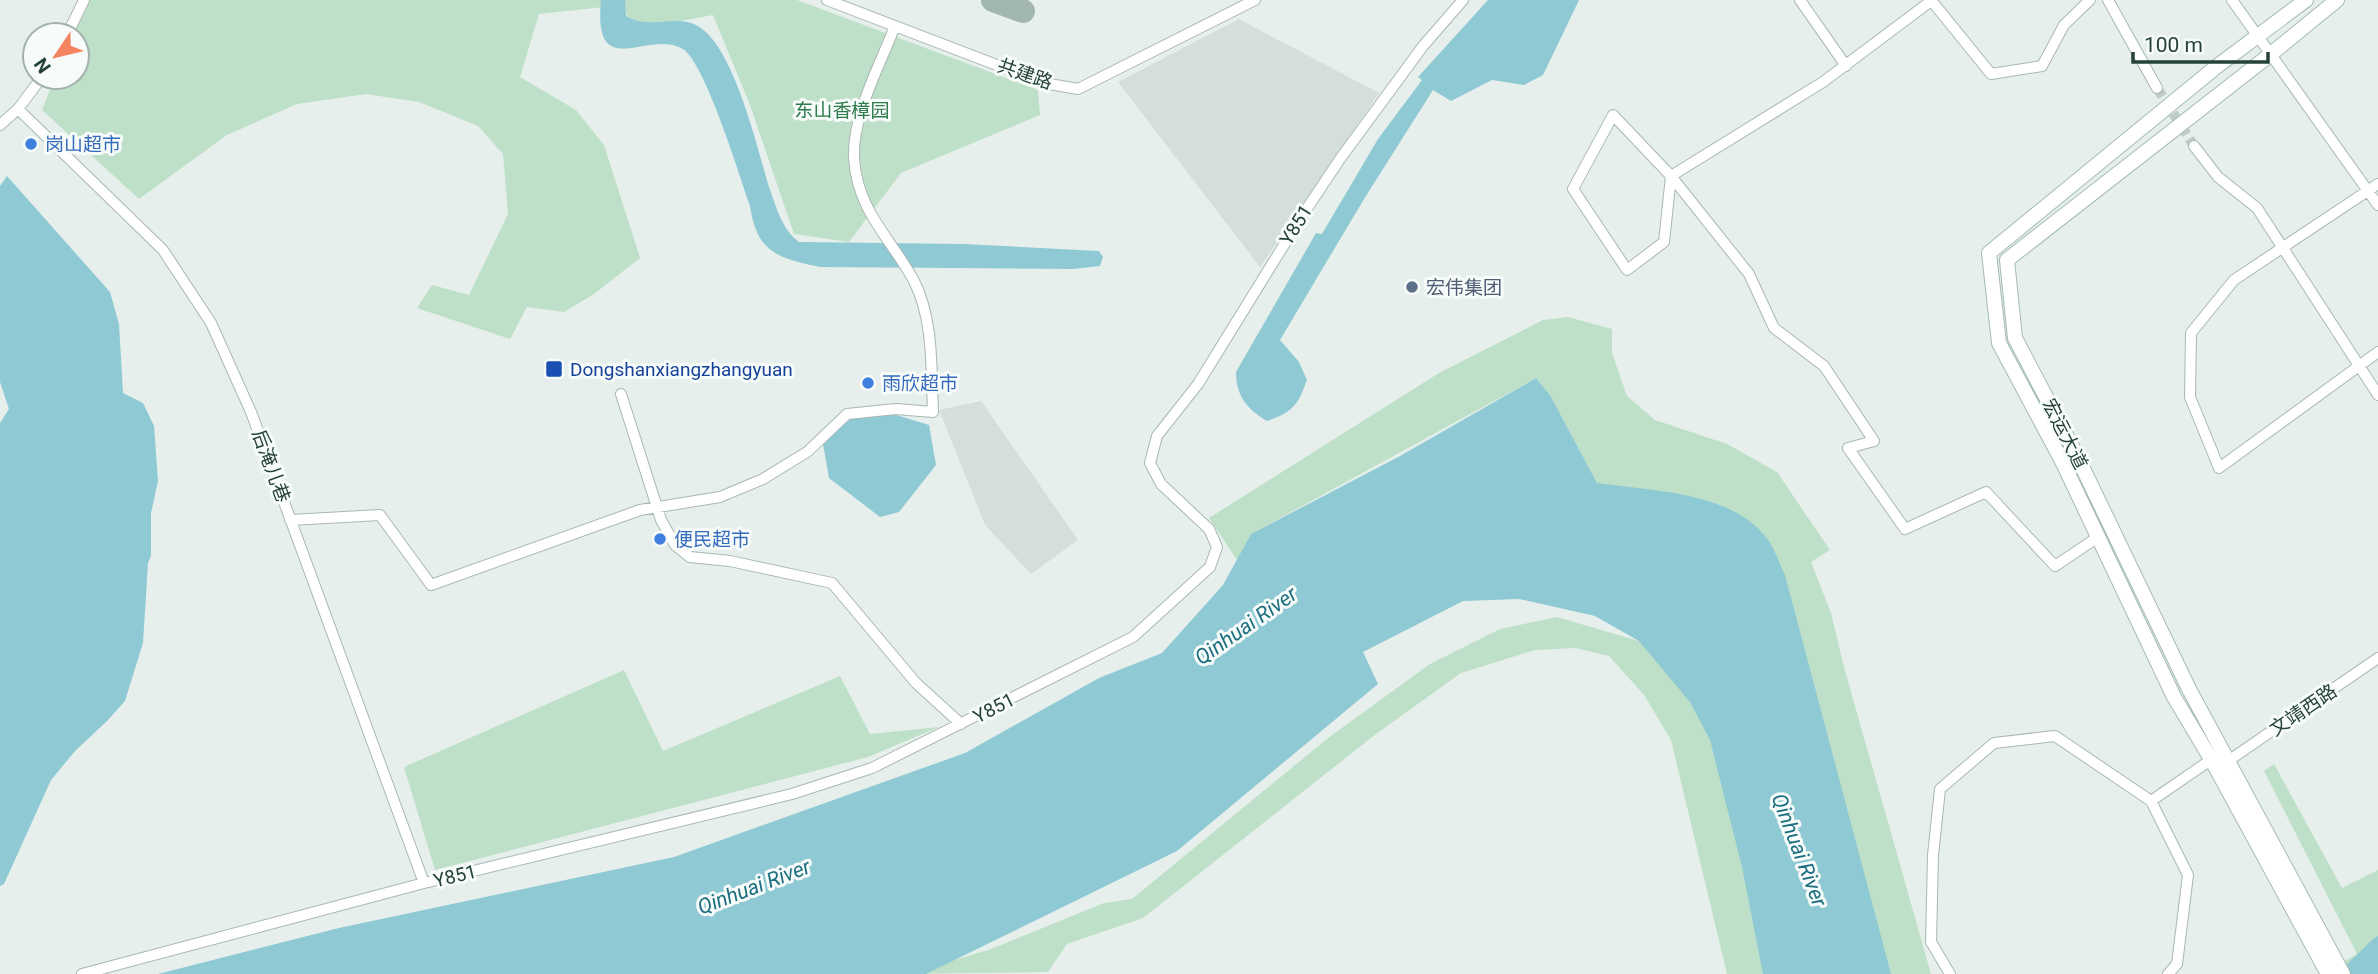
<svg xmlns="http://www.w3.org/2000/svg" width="2378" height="974" font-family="Roboto,'Noto Sans SC',sans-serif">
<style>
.built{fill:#d4dfda}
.green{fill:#bfe0c8}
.water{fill:#8ec9d4}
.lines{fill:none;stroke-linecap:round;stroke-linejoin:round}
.taxiway{stroke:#a2b6b0;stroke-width:24}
.minor-tunnel{stroke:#bfccc8;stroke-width:10;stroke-dasharray:10 5;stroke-linecap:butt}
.minor-casing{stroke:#a8b8b2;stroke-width:12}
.secondary-casing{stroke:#a4bbb3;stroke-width:16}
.minor{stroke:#fff;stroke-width:10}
.secondary{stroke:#fff;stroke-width:14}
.shop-dot{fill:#3f7fe0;stroke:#f7fbf9;stroke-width:2.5}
.service-dot{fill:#5c6f8a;stroke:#f7fbf9;stroke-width:2.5}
.transit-dot{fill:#1a4fb4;stroke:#f7fbf9;stroke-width:2.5}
.labels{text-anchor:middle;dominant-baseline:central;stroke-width:6;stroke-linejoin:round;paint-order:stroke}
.street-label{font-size:19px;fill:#24423a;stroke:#f7fbf9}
.park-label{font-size:19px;fill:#2d7a4b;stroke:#f7fbf9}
.shop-label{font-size:19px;fill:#366cbe;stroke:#f7fbf9;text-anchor:start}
.service-label{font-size:19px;fill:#4e5e75;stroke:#f7fbf9;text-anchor:start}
.transit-label{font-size:19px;fill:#164399;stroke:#f7fbf9;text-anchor:start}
.water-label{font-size:21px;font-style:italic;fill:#1c6f80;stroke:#f7fbf9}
</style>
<rect width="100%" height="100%" fill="#e6efeb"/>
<!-- built -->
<path class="built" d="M1239,19L1379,93L1260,267L1118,82Z
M981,401L1078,540L1031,574L985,525L939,410Z"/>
<!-- green -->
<path class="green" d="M88,0H797L1038,90L1040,115L901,173L849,242L794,234L750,105L713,15L633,30L623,5L539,14L520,77L576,110L604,145L640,258L594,294L564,312L527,307L510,339L417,308L432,285L469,295L508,214L503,154L478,126L419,102L366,94L297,104L227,135L139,199L42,110L55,77H77V35H73Z
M1568,317L1612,329V353L1627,396L1655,420L1727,444L1777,472L1830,550L1811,562L1831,613L1844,667L1931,974H1727L1671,740L1644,695L1609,656L1576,648L1535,650L1461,673L1376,734L1143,918L1067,944L1048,972L909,974L991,949L1104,903L1132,899L1328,738L1430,664L1500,629L1557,617L1639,641L1597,483L1550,395L1536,378L1251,534L1237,560L1209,518L1439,373L1543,320Z
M624,670L663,751L840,676L870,734L939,727L868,757L435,870L404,767Z
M2274,764L2342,888L2378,870V974H2323L2357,954L2264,771Z"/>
<!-- water -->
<path class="water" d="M601,0H625L626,16C651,31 675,13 698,26C734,47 757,147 769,187C776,206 782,230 799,242L963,244L1099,251L1103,257L1100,266L1073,269L820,267C778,258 757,253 750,206C740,177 705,63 683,49C647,28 593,85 601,0Z
M1488,0H1579L1543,75L1524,85L1492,80L1451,101L1433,90L1364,199L1280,340L1299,362L1307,380C1298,405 1293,412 1267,421C1247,409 1236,396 1236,372L1316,233L1322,234L1378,139L1422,80L1418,77Z
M7,176L110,292L119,324L123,393L143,403L154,426L158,481L151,513V556L148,563L143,643L125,701L107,721L75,751L51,780L4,884L0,886V423L9,409L0,382V186Z
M1536,378L1550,395L1597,483C1651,491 1728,491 1765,536C1774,546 1779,563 1785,575L1891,974H1763L1742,867L1710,740L1690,702L1639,641L1595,616L1519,599L1463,601L1363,652L1378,684L1177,851L926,974H158L339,928L674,857L965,753L1099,678L1162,653L1223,585L1251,534L1400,456Z
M893,414L929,425L936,465L899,512L880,517L829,478L823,444L850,419Z
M2378,936V974H2337L2373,939Z"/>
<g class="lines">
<!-- taxiway -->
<path class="taxiway" d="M993,0L1023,11"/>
<!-- minor-tunnel -->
<path class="minor-tunnel" d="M2157,88L2194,146"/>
<defs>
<path id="minor" d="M827,0L1044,83L1078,89L1255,0
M1800,0L1846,66
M1931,0L1991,74L2042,66L2064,25L2090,0
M2108,0L2157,88
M2232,0L2378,205
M67,35L84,0
M18,109L163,250L211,323L251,412L424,883
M0,125L18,109L42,77
M2194,146L2218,177L2257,208L2378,395
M1671,176L1664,242L1627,270L1573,189L1613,115L1671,176L1749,274L1774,328L1824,366L1874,441L1848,448L1905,529L1986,492L2055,566L2098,537
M1671,176L1823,82L1931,1
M2378,184L2234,280L2191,333L2190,397L2219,468L2378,352
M621,394L661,520L675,545L690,557L730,561L832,583L916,683L961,724
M290,520L380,515L431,585L640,510L720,497L763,479L807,452L847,414L896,409L933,412C931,370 934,320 914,281C891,238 857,211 854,158C852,116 880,65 895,26
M2228,761L2378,658
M2151,801L2215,757
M82,974L424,883L792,794L872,768L1133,637L1210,567L1217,547L1209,529L1161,484L1150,463L1157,436L1198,384L1300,219L1340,159L1423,46L1463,0
M1950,974L1931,942L1933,855L1940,789L1994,743L2055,736L2151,801L2188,875L2177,964L2168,974"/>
<path id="secondary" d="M2306,0L2216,67L1989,253L1999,343L2063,463L2174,697L2211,759L2328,974
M2337,0L2271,54L2007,260L2015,338L2077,456L2189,689L2343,974"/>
</defs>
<!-- minor casing -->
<use href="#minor" class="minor-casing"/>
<!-- secondary casing -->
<use href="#secondary" class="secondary-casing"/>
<!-- minor -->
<use href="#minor" class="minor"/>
<!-- secondary -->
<use href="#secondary" class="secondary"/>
</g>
<!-- markers -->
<g class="shop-dot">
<circle cx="31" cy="144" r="7"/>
<circle cx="868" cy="383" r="7"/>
<circle cx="660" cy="539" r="7"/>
</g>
<circle class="service-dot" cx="1412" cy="287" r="7"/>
<rect class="transit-dot" x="545" y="360" width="18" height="18" rx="3.5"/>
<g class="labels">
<!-- street labels -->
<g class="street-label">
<text transform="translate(1025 74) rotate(19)">共建路</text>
<text transform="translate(1296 225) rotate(-58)">Y851</text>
<text transform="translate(2065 434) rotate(63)">宏运大道</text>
<text transform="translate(271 466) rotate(70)">后淹儿巷</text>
<text transform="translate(994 708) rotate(-27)">Y851</text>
<text transform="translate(2303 710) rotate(-34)">文靖西路</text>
<text transform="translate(455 876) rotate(-14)">Y851</text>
</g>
<!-- park labels -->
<g class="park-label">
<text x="842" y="110">东山香樟园</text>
</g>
<!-- shop labels -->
<g class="shop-label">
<text x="45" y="144">岗山超市</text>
<text x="882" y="383">雨欣超市</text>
<text x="674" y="539">便民超市</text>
</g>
<!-- service labels -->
<g class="service-label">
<text x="1426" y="287">宏伟集团</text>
</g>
<!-- transit labels -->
<g class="transit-label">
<text x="570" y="369">Dongshanxiangzhangyuan</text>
</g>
<!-- water labels -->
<g class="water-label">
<text transform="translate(1246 626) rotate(-35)">Qinhuai River</text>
<text transform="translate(1799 850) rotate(69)">Qinhuai River</text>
<text transform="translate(754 887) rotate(-21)">Qinhuai River</text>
</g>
</g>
<!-- north arrow -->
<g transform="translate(56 56) rotate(235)"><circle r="33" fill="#f7fbf9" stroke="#a3b1ad" stroke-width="2"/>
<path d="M0-5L12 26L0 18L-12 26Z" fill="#f4845f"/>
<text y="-10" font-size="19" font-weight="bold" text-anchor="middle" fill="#24423a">N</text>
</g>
<!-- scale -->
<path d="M2133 52v10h135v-10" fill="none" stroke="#24423a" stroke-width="3.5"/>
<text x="2144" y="52" font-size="21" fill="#24423a" stroke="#f7fbf9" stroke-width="5" paint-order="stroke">100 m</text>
</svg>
